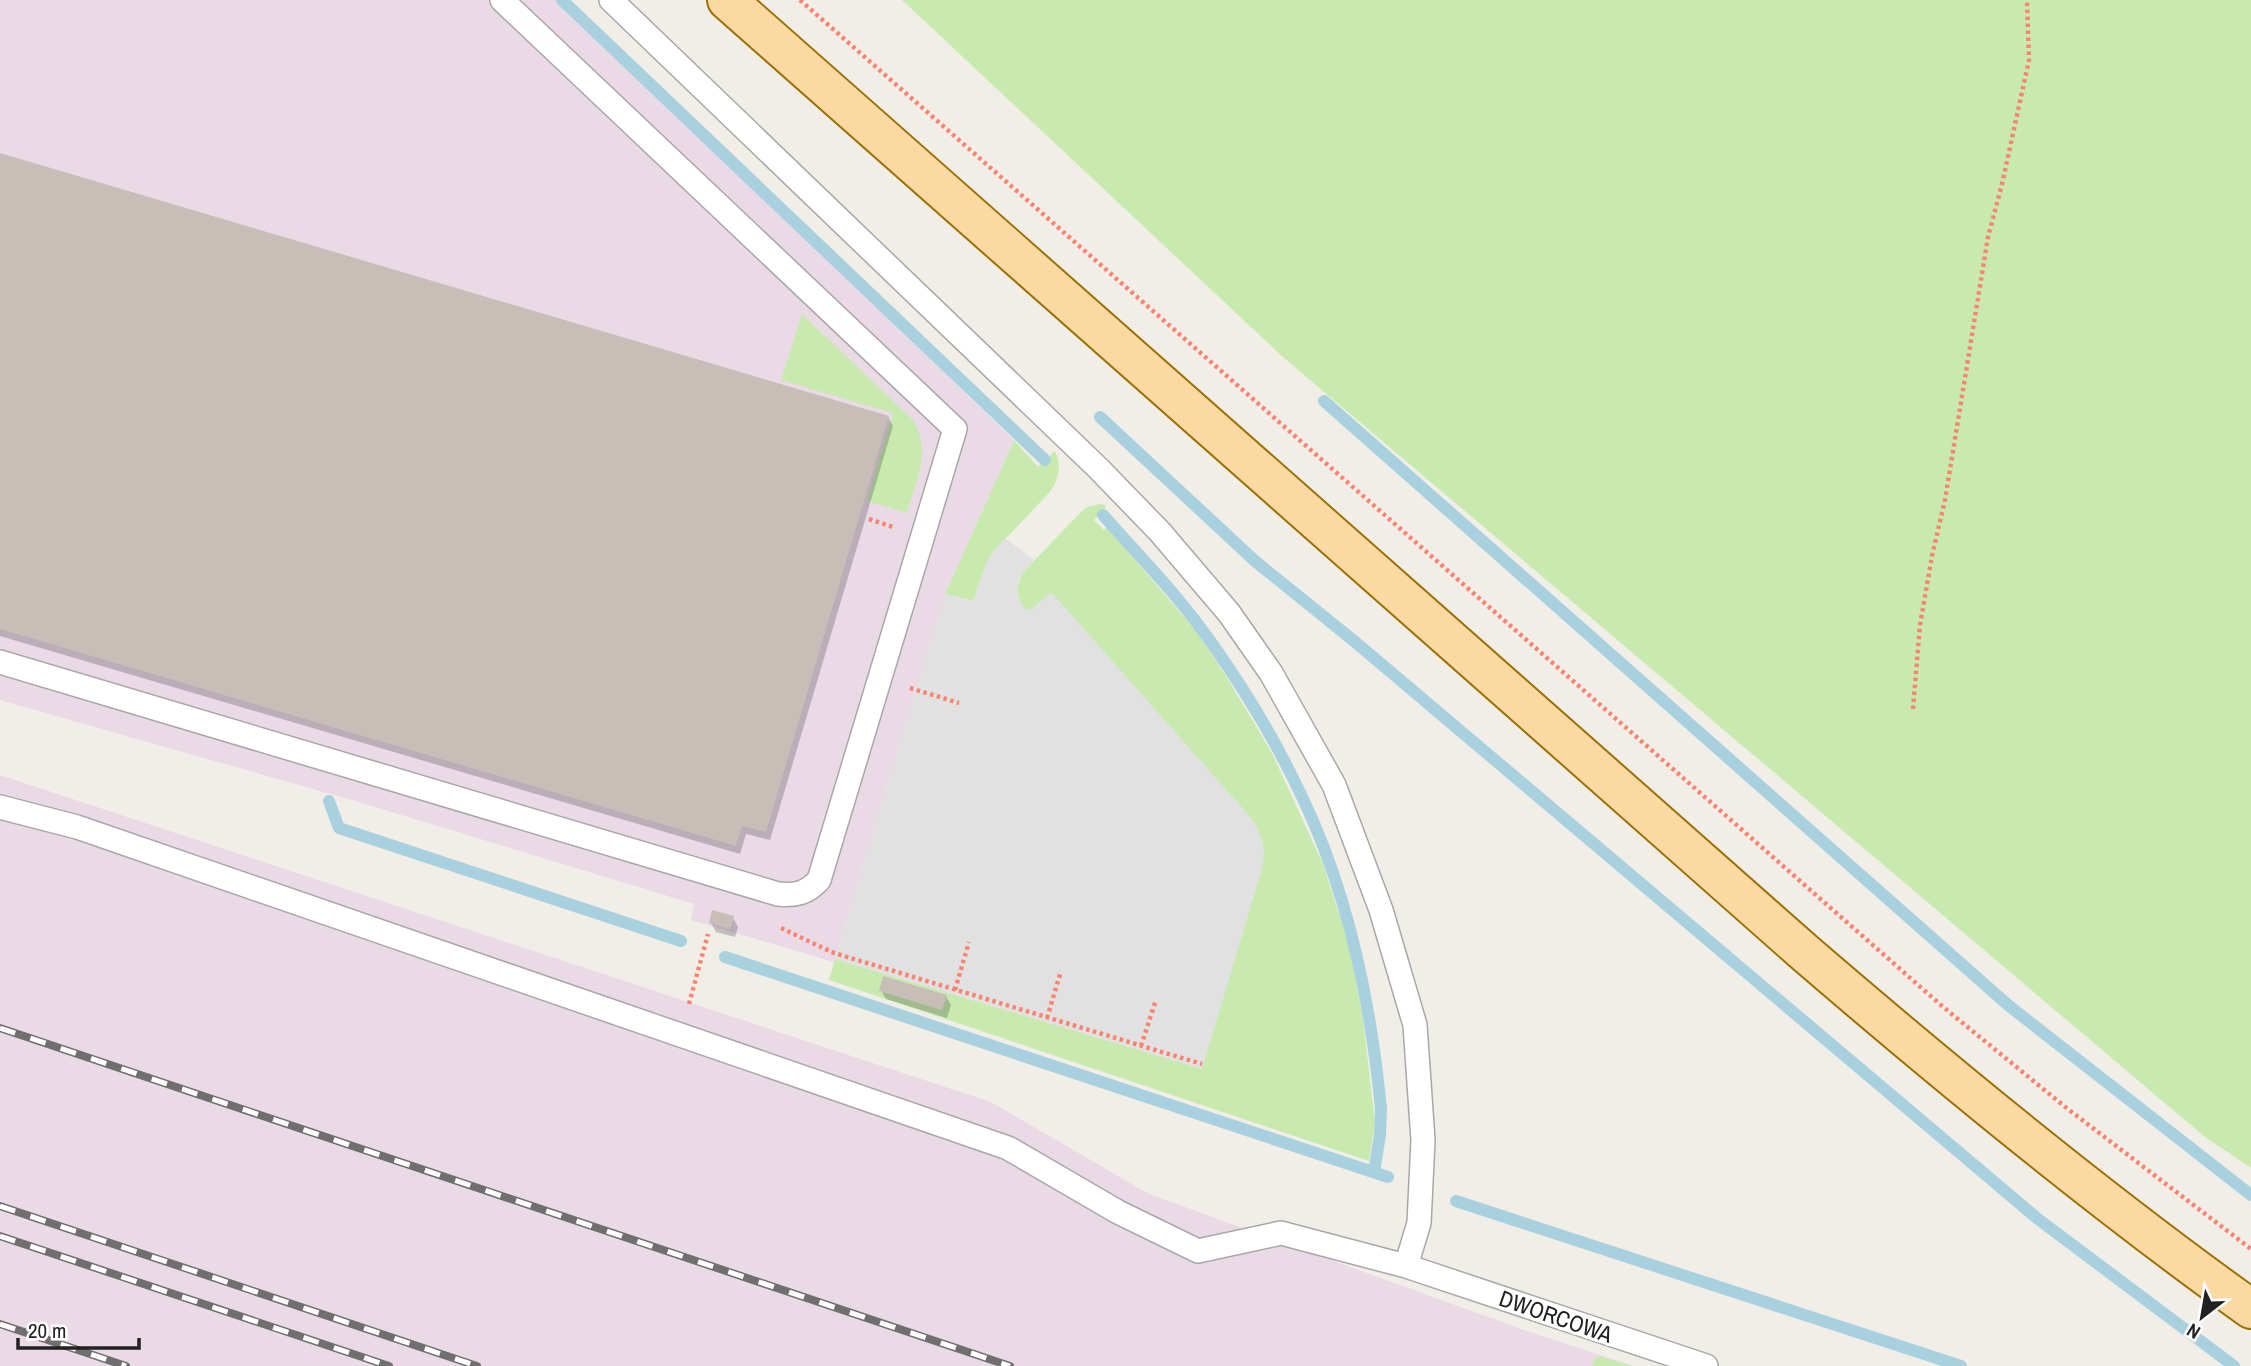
<svg xmlns="http://www.w3.org/2000/svg" width="2251" height="1366" font-family="'Archivo Narrow',sans-serif">
<style>
.industrial{fill:#eadae6}
.grass{fill:#c9eaaf}
.parking{fill:#e1e1e1}
.shadow{fill:#0003}
.lines{fill:none;stroke-linecap:round;stroke-linejoin:round}
.stream{stroke:#a9d0de;stroke-width:12}
.building{fill:#c6beb7}
.lane-casing{stroke:#a8a8a8;stroke-width:26}
.primary-casing{stroke:#9c7002;stroke-width:42}
.path{stroke:#f98571;stroke-width:4.5;stroke-dasharray:3.5 3.5;stroke-linecap:butt}
.lane{stroke:#fff;stroke-width:23}
.primary{stroke:#fbd9a3;stroke-width:38}
.rail-casing{stroke:#6f6f6f;stroke-width:8}
.rail{stroke:#fff;stroke-width:5;stroke-dasharray:16;stroke-linecap:butt}
.labels{text-anchor:middle;dominant-baseline:central;stroke-width:6;stroke-linejoin:round;paint-order:stroke}
.street-label{font-size:23px;fill:#212121;stroke:#fff}
</style>
<rect width="100%" height="100%" fill="#f1eee8"/>
<!-- industrial -->
<path class="industrial" d="M0,0H559L1014,440L945,594L834,962L691,920L694,904L355,801L0,700Z
M0,775L991,1102L1149,1194L1524,1330L1634,1366H0Z"/>
<!-- grass -->
<path class="grass" d="M902,0H2251V1168L2205,1137L1284,358Z
M802,314L912,419C933,449 916,481 907,513L867,501L893,413L781,380Z
M1014,440L1038,467L1055,451C1062,467 1059,479 1049,493L992,553L973,601L945,594Z
M1099,504L1106,505L1105,509L1094,520L1104,530L1107,527L1196,631L1226,676L1272,753L1323,864L1349,945L1363,1019L1375,1122L1369,1161L829,980L835,959L1203,1069L1051,593L1031,610L1025,609C1015,597 1016,584 1024,571L1081,512L1087,507Z
M1600,1356L1603,1357L1632,1366H1592L1595,1358Z"/>
<!-- parking -->
<path class="parking" d="M1005,538L1034,560L1024,571L1018,582V597L1025,609L1031,610L1051,592L1246,812L1255,823L1261,837L1264,850L1263,865L1202,1069L835,959L945,594L973,601L985,566L992,553Z"/>
<!-- shadow -->
<path class="shadow" d="M0,155L888,417L893,426L770,840L746,834L740,854L0,636Z
M733,918L738,927L735,937L716,932L711,923Z
M881,990L946,996L951,1005L947,1018L886,999Z"/>
<g class="lines">
<!-- stream -->
<path class="stream" d="M562,0L1045,460
M1324,401L2008,1005L2251,1195
M1100,417L1255,561L1354,641L2038,1219L2234,1366
M1103,515C1140,557 1181,598 1213,645C1247,693 1279,747 1304,801C1349,896 1371,1005 1381,1109L1380,1135L1374,1172
M329,801L339,828L681,941
M725,957L1388,1177
M1456,1201L1961,1366"/>
</g>
<!-- building -->
<path class="building" d="M0,153L889,416L766,832L742,826L736,846L0,629Z
M712,910L734,916L730,929L709,923Z
M883,976L947,995L942,1010L879,991Z"/>
<g class="lines">
<defs>
<path id="lane" d="M611,0L1099,469L1160,532L1229,613L1271,673L1334,785L1381,910L1415,1025L1423,1140L1419,1223L1406,1266
M0,662L778,894C796,896 807,893 819,880L955,429L502,0
M0,807L77,827L1008,1148L1118,1212L1198,1251L1281,1233L1406,1266L1706,1366"/>
<path id="primary" d="M727,0L1804,952C1949,1077 2096,1198 2251,1309"/>
</defs>
<!-- lane casing -->
<use href="#lane" class="lane-casing"/>
<!-- primary casing -->
<use href="#primary" class="primary-casing"/>
<!-- path -->
<path class="path" d="M800,0L1942,1006L2064,1106L2251,1249
M869,519L893,527
M910,688L959,703
M1913,709L1920,625L1932,556L1945,500L1988,237L2002,184L2029,60L2027,0
M781,928L834,953L1202,1064
M955,990L969,942
M689,1004L708,934
M1047,1018L1061,971
M1141,1046L1156,1000"/>
<!-- lane -->
<use href="#lane" class="lane"/>
<!-- primary -->
<use href="#primary" class="primary"/>
<defs>
<path id="rail" d="M0,1028L1010,1366
M0,1206L477,1366
M0,1236L389,1366
M0,1324L126,1366"/>
</defs>
<!-- rail casing -->
<use href="#rail" class="rail-casing"/>
<!-- rail -->
<use href="#rail" class="rail"/>
</g>
<g class="labels">
<!-- street labels -->
<g class="street-label">
<text transform="translate(1556 1316) rotate(19)">DWORCOWA</text>
</g>
</g>
<!-- north arrow -->
<g transform="translate(2202 1317) rotate(211)" stroke="#ffffff" stroke-width="5" paint-order="stroke">
<path d="M0-5L12 26L0 18L-12 26Z" fill="#212121"/>
<text y="-10" font-size="19" font-weight="bold" text-anchor="middle" fill="#212121">N</text>
</g>
<!-- scale -->
<path d="M18 1338v10h121v-10" fill="none" stroke="#212121" stroke-width="3.5"/>
<text x="28" y="1338" font-size="21" fill="#212121" stroke="#ffffff" stroke-width="5" paint-order="stroke">20 m</text>
</svg>
